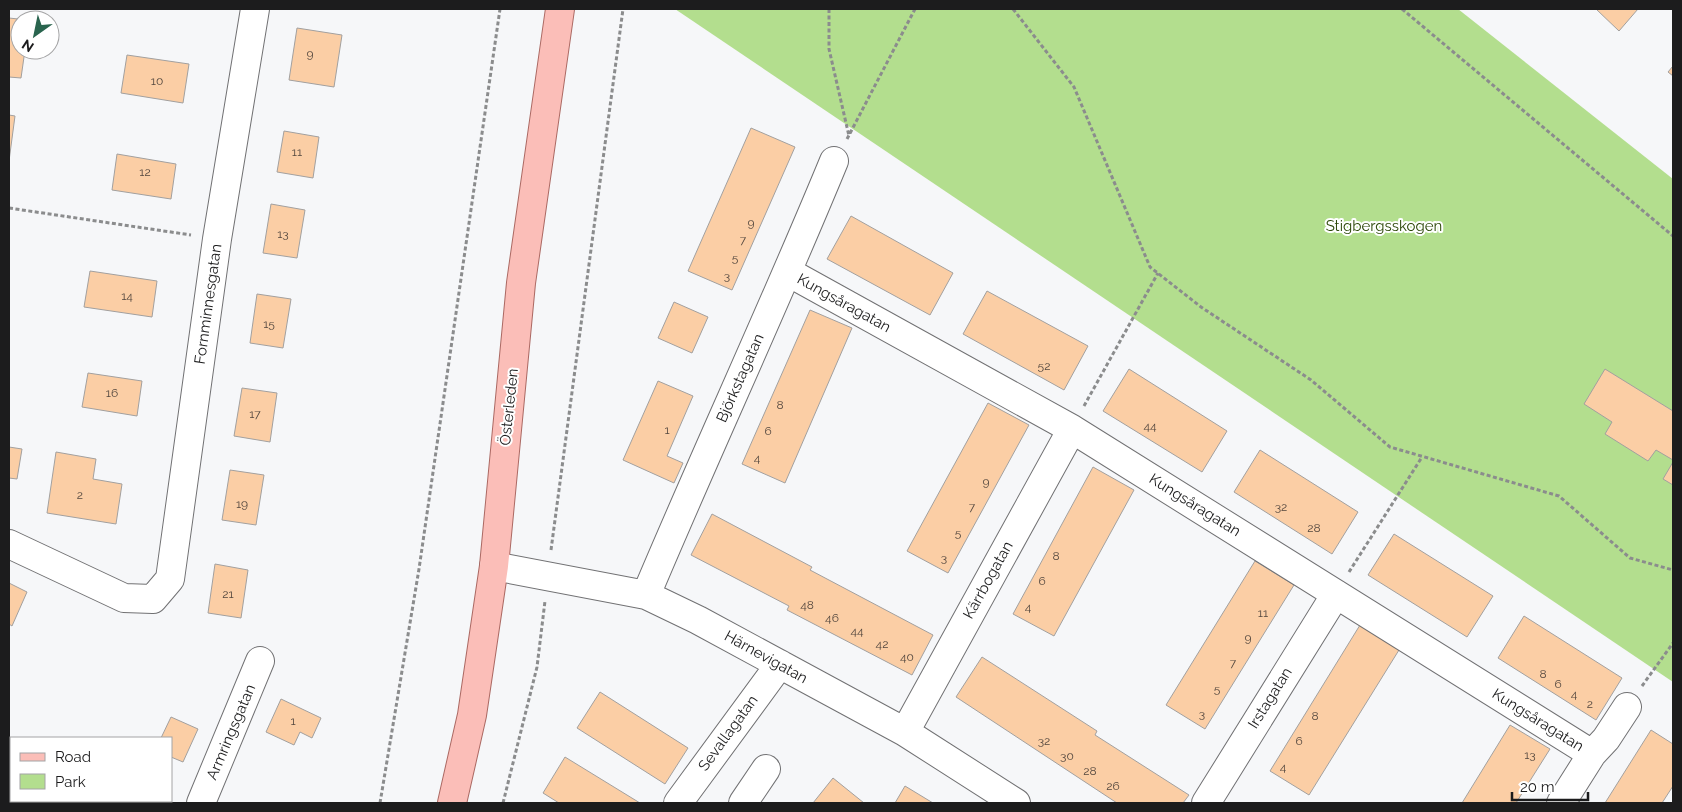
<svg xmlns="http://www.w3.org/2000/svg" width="1682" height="812" font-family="Raleway,sans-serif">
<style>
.green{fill:#b3de8e}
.building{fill:#fbcea5;stroke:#a2a09f}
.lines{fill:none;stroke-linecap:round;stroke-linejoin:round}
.minor-casing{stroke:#717173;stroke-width:30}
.major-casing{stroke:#ab6963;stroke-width:30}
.path{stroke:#8b8c8d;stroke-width:3;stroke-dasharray:4 2.5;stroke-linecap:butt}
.minor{stroke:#fff;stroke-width:28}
.major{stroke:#fbbeb8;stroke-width:28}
.labels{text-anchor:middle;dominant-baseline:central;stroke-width:4;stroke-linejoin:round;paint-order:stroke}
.number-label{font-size:12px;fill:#54483f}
.park-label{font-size:15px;fill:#2b4607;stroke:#fff}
.street-label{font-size:15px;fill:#1c1c1d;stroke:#fff}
</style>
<rect width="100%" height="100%" fill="#f6f7f9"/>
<!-- green -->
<path class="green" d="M675,9H1458L1673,179V682Z"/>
<!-- building -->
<path class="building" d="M1596,9H1638L1619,31Z
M9,18L27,20H20V50H25L21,78L9,77Z
M297,28L342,35L334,87L289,80Z
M127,55L189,64L183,103L121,93Z
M1673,66V76L1668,72Z
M9,115L15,116L9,161Z
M751,128L795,147L732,290L688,271Z
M284,131L319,137L313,178L277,172Z
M117,154L176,164L171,199L112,190Z
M271,204L305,210L297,258L263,253Z
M851,216L953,273L930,315L827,259Z
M90,271L157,281L152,317L84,307Z
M987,291L1088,346L1064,390L963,334Z
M257,294L291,299L283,348L250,343Z
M674,302L708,317L692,353L658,338Z
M810,310L852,328L785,483L742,464Z
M1129,369L1227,431L1202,472L1103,411Z
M1605,369L1673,411V460L1656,450L1648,461L1605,434L1612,422L1584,404Z
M88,373L142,381L137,416L82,407Z
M658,381L693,396L667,456L683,463L674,483L623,460Z
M242,388L277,393L270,442L234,436Z
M988,403L1029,425L948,573L907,551Z
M9,447L22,449L17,479L9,478Z
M1260,450L1358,512L1332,554L1234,492Z
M56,452L96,459L93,479L122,484L116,524L47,513Z
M1673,462V485L1663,479Z
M1093,467L1134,490L1054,636L1013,614Z
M230,470L264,475L256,525L222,520Z
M712,514L812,567L810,570L933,635L912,675L787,610L789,606L691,555Z
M1394,534L1493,596L1467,637L1368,575Z
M1255,561L1294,585L1205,729L1166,705Z
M215,564L248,570L241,618L208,613Z
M9,583L27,592L12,626L9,624Z
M1524,616L1622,678L1596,720L1498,658Z
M1360,625L1399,650L1309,795L1270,771Z
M982,657L1097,731L1095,735L1189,795L1183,803H1117L956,697Z
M600,692L688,748L665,784L577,728Z
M281,699L321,718L312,738L300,732L294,745L266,732Z
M171,717L198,729L183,762L171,757V738H161Z
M1510,725L1550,749L1516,803H1462Z
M1651,730L1673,744V786L1662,803H1605Z
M565,757L640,803H559L543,793Z
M833,778L864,803H813Z
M905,786L933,803H895Z
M103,801H143L148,803H102Z"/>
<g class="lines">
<defs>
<path id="minor" d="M788,272L1072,429L1592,754
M9,544L124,598L153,599L170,579L217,239L255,9
M494,566L646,595L698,620L905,732L1016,803
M646,595C707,450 774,307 834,161
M905,732L1072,429
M201,803L260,661
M678,803L780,664
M743,803L766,769
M1206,803L1336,594
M1561,803L1592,754L1606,739L1627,707"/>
<path id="major" d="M452,803L472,715L494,566L521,283L560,9"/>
</defs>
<!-- minor casing -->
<use href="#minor" class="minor-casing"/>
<!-- major casing -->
<use href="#major" class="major-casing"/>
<!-- path -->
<path class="path" d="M829,9V49L849,136
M1013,9L1074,87L1150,267L1201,307L1311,380L1390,447L1559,496L1630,558L1673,570
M1402,9L1673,236
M847,139L915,9
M9,208L191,235
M1084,406L1158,273
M551,550L623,9
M1349,572L1422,457
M1642,686L1673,643
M380,803L419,569L500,9
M503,803L537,667L545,601"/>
<!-- minor -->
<use href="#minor" class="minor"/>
<!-- major -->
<use href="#major" class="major"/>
</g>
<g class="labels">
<!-- number labels -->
<g class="number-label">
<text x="310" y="54">9</text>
<text x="157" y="81">10</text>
<text x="297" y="152">11</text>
<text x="145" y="172">12</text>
<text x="751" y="223">9</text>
<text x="283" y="234">13</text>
<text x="743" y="240">7</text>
<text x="735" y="258">5</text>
<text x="727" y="276">3</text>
<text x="127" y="296">14</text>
<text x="269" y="324">15</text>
<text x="1044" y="366">52</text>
<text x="112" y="393">16</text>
<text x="780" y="405">8</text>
<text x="255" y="414">17</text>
<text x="1150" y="426">44</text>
<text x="667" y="430">1</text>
<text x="768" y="431">6</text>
<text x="757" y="458">4</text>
<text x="986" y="482">9</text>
<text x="80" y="495">2</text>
<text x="242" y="504">19</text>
<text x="972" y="507">7</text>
<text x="1281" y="507">32</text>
<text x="1314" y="528">28</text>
<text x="958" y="533">5</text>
<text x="1056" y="556">8</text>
<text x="944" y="558">3</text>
<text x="1042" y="581">6</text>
<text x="228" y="594">21</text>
<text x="807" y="605">48</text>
<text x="1028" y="607">4</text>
<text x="1263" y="613">11</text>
<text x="832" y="618">46</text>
<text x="857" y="631">44</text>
<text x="1248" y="638">9</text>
<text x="882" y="644">42</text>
<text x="907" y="657">40</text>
<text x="1233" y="663">7</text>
<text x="1543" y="674">8</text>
<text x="1558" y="684">6</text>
<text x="1217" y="689">5</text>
<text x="1574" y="694">4</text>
<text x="1590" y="704">2</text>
<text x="1202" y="714">3</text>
<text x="1315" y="716">8</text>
<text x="293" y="721">1</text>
<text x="1044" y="741">32</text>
<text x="1299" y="741">6</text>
<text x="1530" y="755">13</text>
<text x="1067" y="756">30</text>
<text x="1283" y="767">4</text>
<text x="1090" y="771">28</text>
<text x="1113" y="786">26</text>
</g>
<!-- park labels -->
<g class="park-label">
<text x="1384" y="226">Stigbergsskogen</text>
</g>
<!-- street labels -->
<g class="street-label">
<text transform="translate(844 303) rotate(29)">Kungsåragatan</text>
<text transform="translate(208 304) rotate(-82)">Fornminnesgatan</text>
<text transform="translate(740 378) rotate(-66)">Björkstagatan</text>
<text transform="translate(509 407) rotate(-84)">Österleden</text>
<text transform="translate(1195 505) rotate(32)">Kungsåragatan</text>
<text transform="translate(988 580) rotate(-61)">Kärrbogatan</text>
<text transform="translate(766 657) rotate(29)">Härnevigatan</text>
<text transform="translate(1270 698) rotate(-58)">Irstagatan</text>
<text transform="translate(1538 720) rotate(32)">Kungsåragatan</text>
<text transform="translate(231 732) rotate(-67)">Armringsgatan</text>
<text transform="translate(728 733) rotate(-54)">Sevallagatan</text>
</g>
</g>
<!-- border -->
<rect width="1682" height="812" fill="none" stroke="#1c1c1d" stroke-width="20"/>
<!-- legend -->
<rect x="10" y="737" width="162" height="65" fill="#ffffff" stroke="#a4a4a5"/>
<rect x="20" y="753" width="25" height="8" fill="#fbbeb8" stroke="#a4a4a5"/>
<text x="55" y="762" font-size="15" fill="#1c1c1d">Road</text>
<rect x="20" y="774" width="25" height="15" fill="#b3de8e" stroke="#a4a4a5"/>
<text x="55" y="787" font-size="15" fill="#1c1c1d">Park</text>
<!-- north arrow -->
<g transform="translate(35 35) rotate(213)"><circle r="24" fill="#ffffff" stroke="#a4a4a5"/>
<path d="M0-4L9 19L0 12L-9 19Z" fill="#29644e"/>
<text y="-8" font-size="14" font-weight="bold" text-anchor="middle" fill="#1c1c1d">N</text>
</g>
<!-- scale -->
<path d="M1512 792v8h76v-8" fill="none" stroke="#1c1c1d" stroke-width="2.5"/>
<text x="1520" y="792" font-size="15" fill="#1c1c1d" stroke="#ffffff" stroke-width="4" paint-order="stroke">20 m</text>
</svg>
